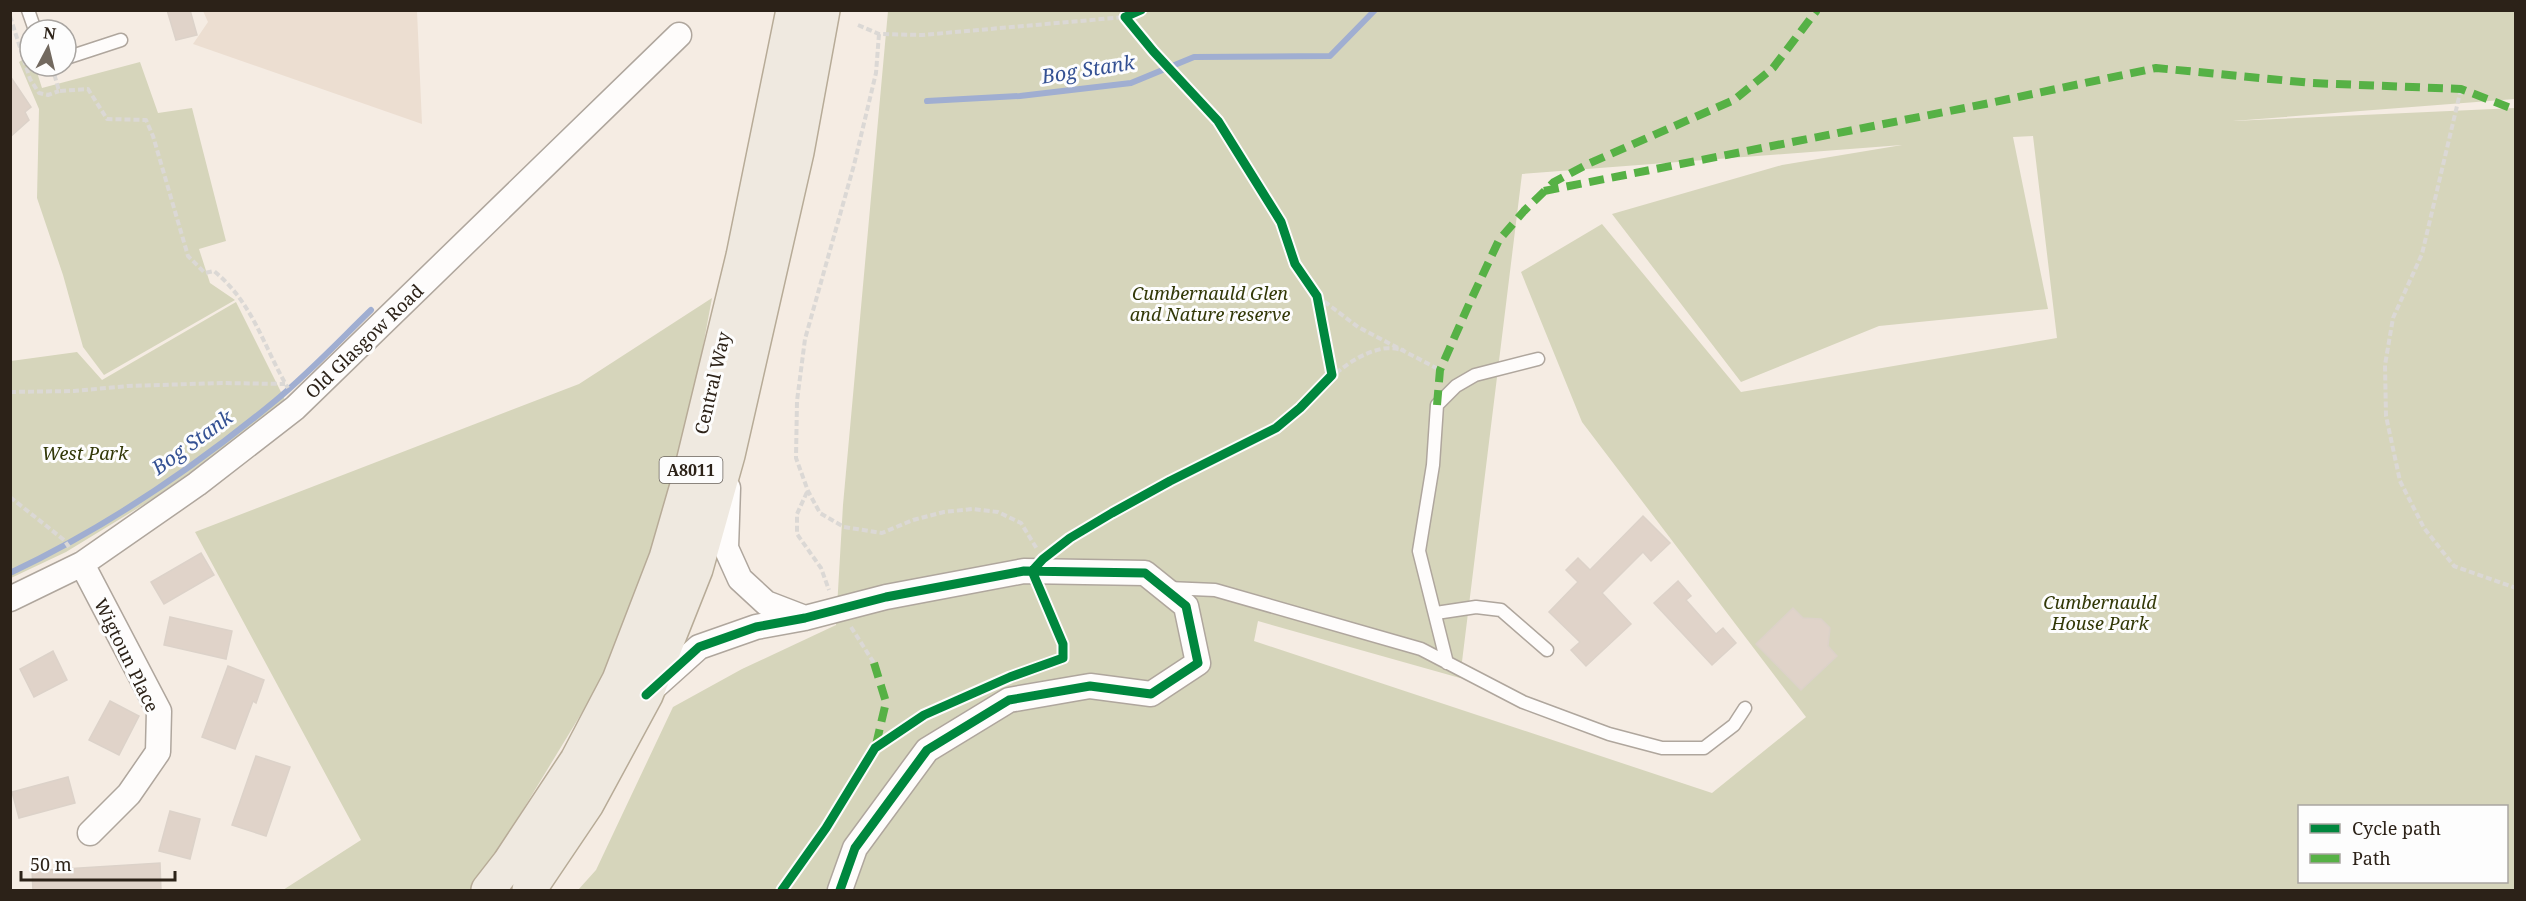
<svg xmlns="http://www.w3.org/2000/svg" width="2526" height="901" font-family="'Noto Serif',serif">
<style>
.commercial{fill:#ecded1}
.green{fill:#d6d5bb;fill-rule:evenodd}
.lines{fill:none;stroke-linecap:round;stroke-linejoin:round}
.stream{stroke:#a0aed1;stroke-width:6}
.building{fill:#e0d3c9;stroke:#dcd2c9;stroke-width:1.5}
.lane-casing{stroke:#afa69d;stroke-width:15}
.street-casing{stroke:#afa69d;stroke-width:27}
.primary-casing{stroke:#b7ab97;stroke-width:36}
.path{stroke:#dbd8d5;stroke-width:4;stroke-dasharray:6 3;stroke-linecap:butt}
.lane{stroke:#fefcfb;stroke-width:12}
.street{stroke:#fefcfb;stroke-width:24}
.primary{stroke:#efe9e0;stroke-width:33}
.quiet{stroke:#56b145;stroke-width:8;stroke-dasharray:15 8;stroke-linecap:butt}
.cycleway-casing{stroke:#fdfdfd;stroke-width:13}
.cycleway{stroke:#00873e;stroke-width:9}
.labels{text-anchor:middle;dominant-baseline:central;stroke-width:6;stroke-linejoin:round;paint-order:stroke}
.shield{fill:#fdfdfd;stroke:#6b645d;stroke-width:1.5}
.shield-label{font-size:16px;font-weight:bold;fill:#2c2218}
.park-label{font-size:18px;font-style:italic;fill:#323807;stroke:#fdfdfd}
.street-label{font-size:18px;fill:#2c2218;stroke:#fdfdfd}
.water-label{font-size:20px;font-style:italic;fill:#345193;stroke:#fdfdfd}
</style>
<rect width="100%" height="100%" fill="#f5ece3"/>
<!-- commercial -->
<path class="commercial" d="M203,11H417L422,124L193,44L208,22Z"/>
<!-- green -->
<path class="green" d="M888,11H2515V99L2233,121L2515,108V890H578L596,870L673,707L742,669L836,625L843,505ZM2033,136L2057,338L1741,392L1602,224L1521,272L1582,422L1806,717L1712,793L1254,641L1258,621L1460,678L1522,174L1902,145L1782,165L1612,214L1741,382L1879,326L2048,309L2013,137ZM2300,806H2506V882H2300Z
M30,55V66H35L42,88L140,62L158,113L192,108L226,241L199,249L210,283L235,300L104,375L83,347L63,275L37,198L39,109L19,62Z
M712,298L674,502L609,668L479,882L470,890H283L361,840L195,532L579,384Z
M236,302L285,400L202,469L66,552L11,578V361L77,352L102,380Z"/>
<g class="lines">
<!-- stream -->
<path class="stream" d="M927,101L1020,96L1131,83L1194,57L1330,56L1375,10
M10,573C105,528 194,468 275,401C309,373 340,340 371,310"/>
</g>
<!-- building -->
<path class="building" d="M167,10H190L197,35L176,40Z
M10,76L31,107L25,112L29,120L10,137Z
M1643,516L1670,543L1651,561L1643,552L1602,593L1631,624L1586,666L1571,650L1580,642L1549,612L1578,582L1566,570L1578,558L1590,570Z
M201,553L214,575L164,604L151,582Z
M1678,581L1691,596L1686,600L1716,634L1723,628L1736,643L1712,665L1654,603Z
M1793,608L1803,618L1821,619L1830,628L1828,646L1837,656L1801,690L1756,644Z
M170,617L232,631L226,659L164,645Z
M53,651L67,680L34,697L20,669Z
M228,666L264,680L256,703L253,701L235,749L202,737Z
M110,701L139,716L119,755L89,740Z
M256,756L290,767L266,836L232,825Z
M68,777L75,803L19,818L12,792Z
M170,811L200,819L190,859L159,851Z
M160,863L161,891H33L32,871Z"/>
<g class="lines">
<defs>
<path id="lane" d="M28,10L35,30
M66,58L121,40
M1168,588L1215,590L1421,649L1523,702L1609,734L1662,748H1704L1734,725L1745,708
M1436,613L1476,607L1501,610L1547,650
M1447,663L1419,551L1433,465L1437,405L1456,386L1475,375L1538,359"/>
<path id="street" d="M728,488L726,548L740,579L766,603L805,618
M82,564L159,711L158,752L129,794L90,833
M10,599L82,564L197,484L295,408L679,35
M650,691L699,647L756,627L805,618L886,597L1024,571L1145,573L1186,606L1198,663L1151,694L1090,686L1009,700L927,750L855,848L840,890"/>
<path id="primary" d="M488,890L509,863L577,760L619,680L666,558L690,475L743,256L793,10
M529,890L587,804L646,695L696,569L728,455L797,152L823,10"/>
</defs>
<!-- lane casing -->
<use href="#lane" class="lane-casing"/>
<!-- street casing -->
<use href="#street" class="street-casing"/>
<!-- primary casing -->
<use href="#primary" class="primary-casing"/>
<!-- path -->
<path class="path" d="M10,16L30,79L39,93L48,95L59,91
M1125,17L1153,51L1218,121L1281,222L1295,264L1317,296L1358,327L1440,370
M858,25L879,34L922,35L1125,17L1141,10
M879,34L876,73L854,165L805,339L797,401L796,458L808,491L820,513L844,527L882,533L913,520L944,512L972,509L998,512L1021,523L1037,549
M52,66L59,91L88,89L107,119L146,120L153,136L188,256L205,273L214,271C254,304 263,346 288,388
M2461,89L2422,254L2393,318L2385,365L2386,416L2400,481L2424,528L2454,566L2516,588
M1317,297L1332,375
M10,392L74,391L128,386L222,383L285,384
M807,492L797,514V534L821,568L829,590
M10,497L64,540L69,547
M1056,549C1095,519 1142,494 1186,473C1216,459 1249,446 1276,428C1313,403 1335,360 1381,349C1388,347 1397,349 1404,350
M1041,592L1063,644
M851,627L874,663"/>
<!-- lane -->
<use href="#lane" class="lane"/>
<!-- street -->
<use href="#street" class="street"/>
<!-- primary -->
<use href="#primary" class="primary"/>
<!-- quiet -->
<path class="quiet" d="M1544,191L1985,104L2156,68L2312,83L2461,89L2516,110
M1437,405L1440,370L1470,302L1499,240L1524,211L1554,182L1590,163L1734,100L1773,68L1817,10
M874,663L886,702L875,749"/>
<defs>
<path id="cycleway" d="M646,695L699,647L756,627L805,618L886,597L1024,571L1145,573L1186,606L1198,663L1151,694L1090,686L1009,700L927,750L855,848L840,890
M782,890L826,828L875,748L924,715L1010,677L1063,658V644L1032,571L1043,559L1070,538L1112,513L1170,481L1276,428L1300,408L1332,375L1317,296L1295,264L1281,222L1218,121L1153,51L1125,17L1141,10"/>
</defs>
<!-- cycleway casing -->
<use href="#cycleway" class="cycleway-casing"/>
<!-- cycleway -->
<use href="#cycleway" class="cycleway"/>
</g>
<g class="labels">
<!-- shield labels -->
<rect class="shield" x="659.5" y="457" width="63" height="26" rx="4.5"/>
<g class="shield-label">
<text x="691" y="470">A8011</text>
</g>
<!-- park labels -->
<g class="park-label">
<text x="1210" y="293">Cumbernauld Glen<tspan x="1210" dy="21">and Nature reserve</tspan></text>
<text x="85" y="453">West Park</text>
<text x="2100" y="602">Cumbernauld<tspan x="2100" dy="21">House Park</tspan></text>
</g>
<!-- street labels -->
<g class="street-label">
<text transform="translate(364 341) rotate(-44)">Old Glasgow Road</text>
<text transform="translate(712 383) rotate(-77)">Central Way</text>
<text transform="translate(127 655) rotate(64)">Wigtoun Place</text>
</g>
<!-- water labels -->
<g class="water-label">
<text transform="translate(1088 69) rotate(-9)">Bog Stank</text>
<text transform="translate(192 442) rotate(-36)">Bog Stank</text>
</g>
</g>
<!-- border -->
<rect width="2526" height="901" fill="none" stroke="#2c2218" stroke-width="24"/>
<!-- legend -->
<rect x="2298" y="805" width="210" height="78" fill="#fdfdfd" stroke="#a9a5a1" stroke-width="1.5"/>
<rect x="2310" y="824" width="30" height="9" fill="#00873e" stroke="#a9a5a1" stroke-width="1.5"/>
<text x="2352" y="835" font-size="18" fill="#2c2218">Cycle path</text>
<rect x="2310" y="854" width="30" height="9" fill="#56b145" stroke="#a9a5a1" stroke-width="1.5"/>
<text x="2352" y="865" font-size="18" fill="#2c2218">Path</text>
<!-- north arrow -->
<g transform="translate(48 48) rotate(7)"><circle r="28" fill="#fdfdfd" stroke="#a9a5a1" stroke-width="1.5"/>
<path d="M0-4.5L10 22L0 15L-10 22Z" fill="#72695f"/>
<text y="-9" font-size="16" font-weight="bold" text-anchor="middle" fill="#2c2218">N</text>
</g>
<!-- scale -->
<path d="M21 871v9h154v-9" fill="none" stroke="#2c2218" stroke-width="3"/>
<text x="30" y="871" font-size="18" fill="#2c2218" stroke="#fdfdfd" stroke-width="4.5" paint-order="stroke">50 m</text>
</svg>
